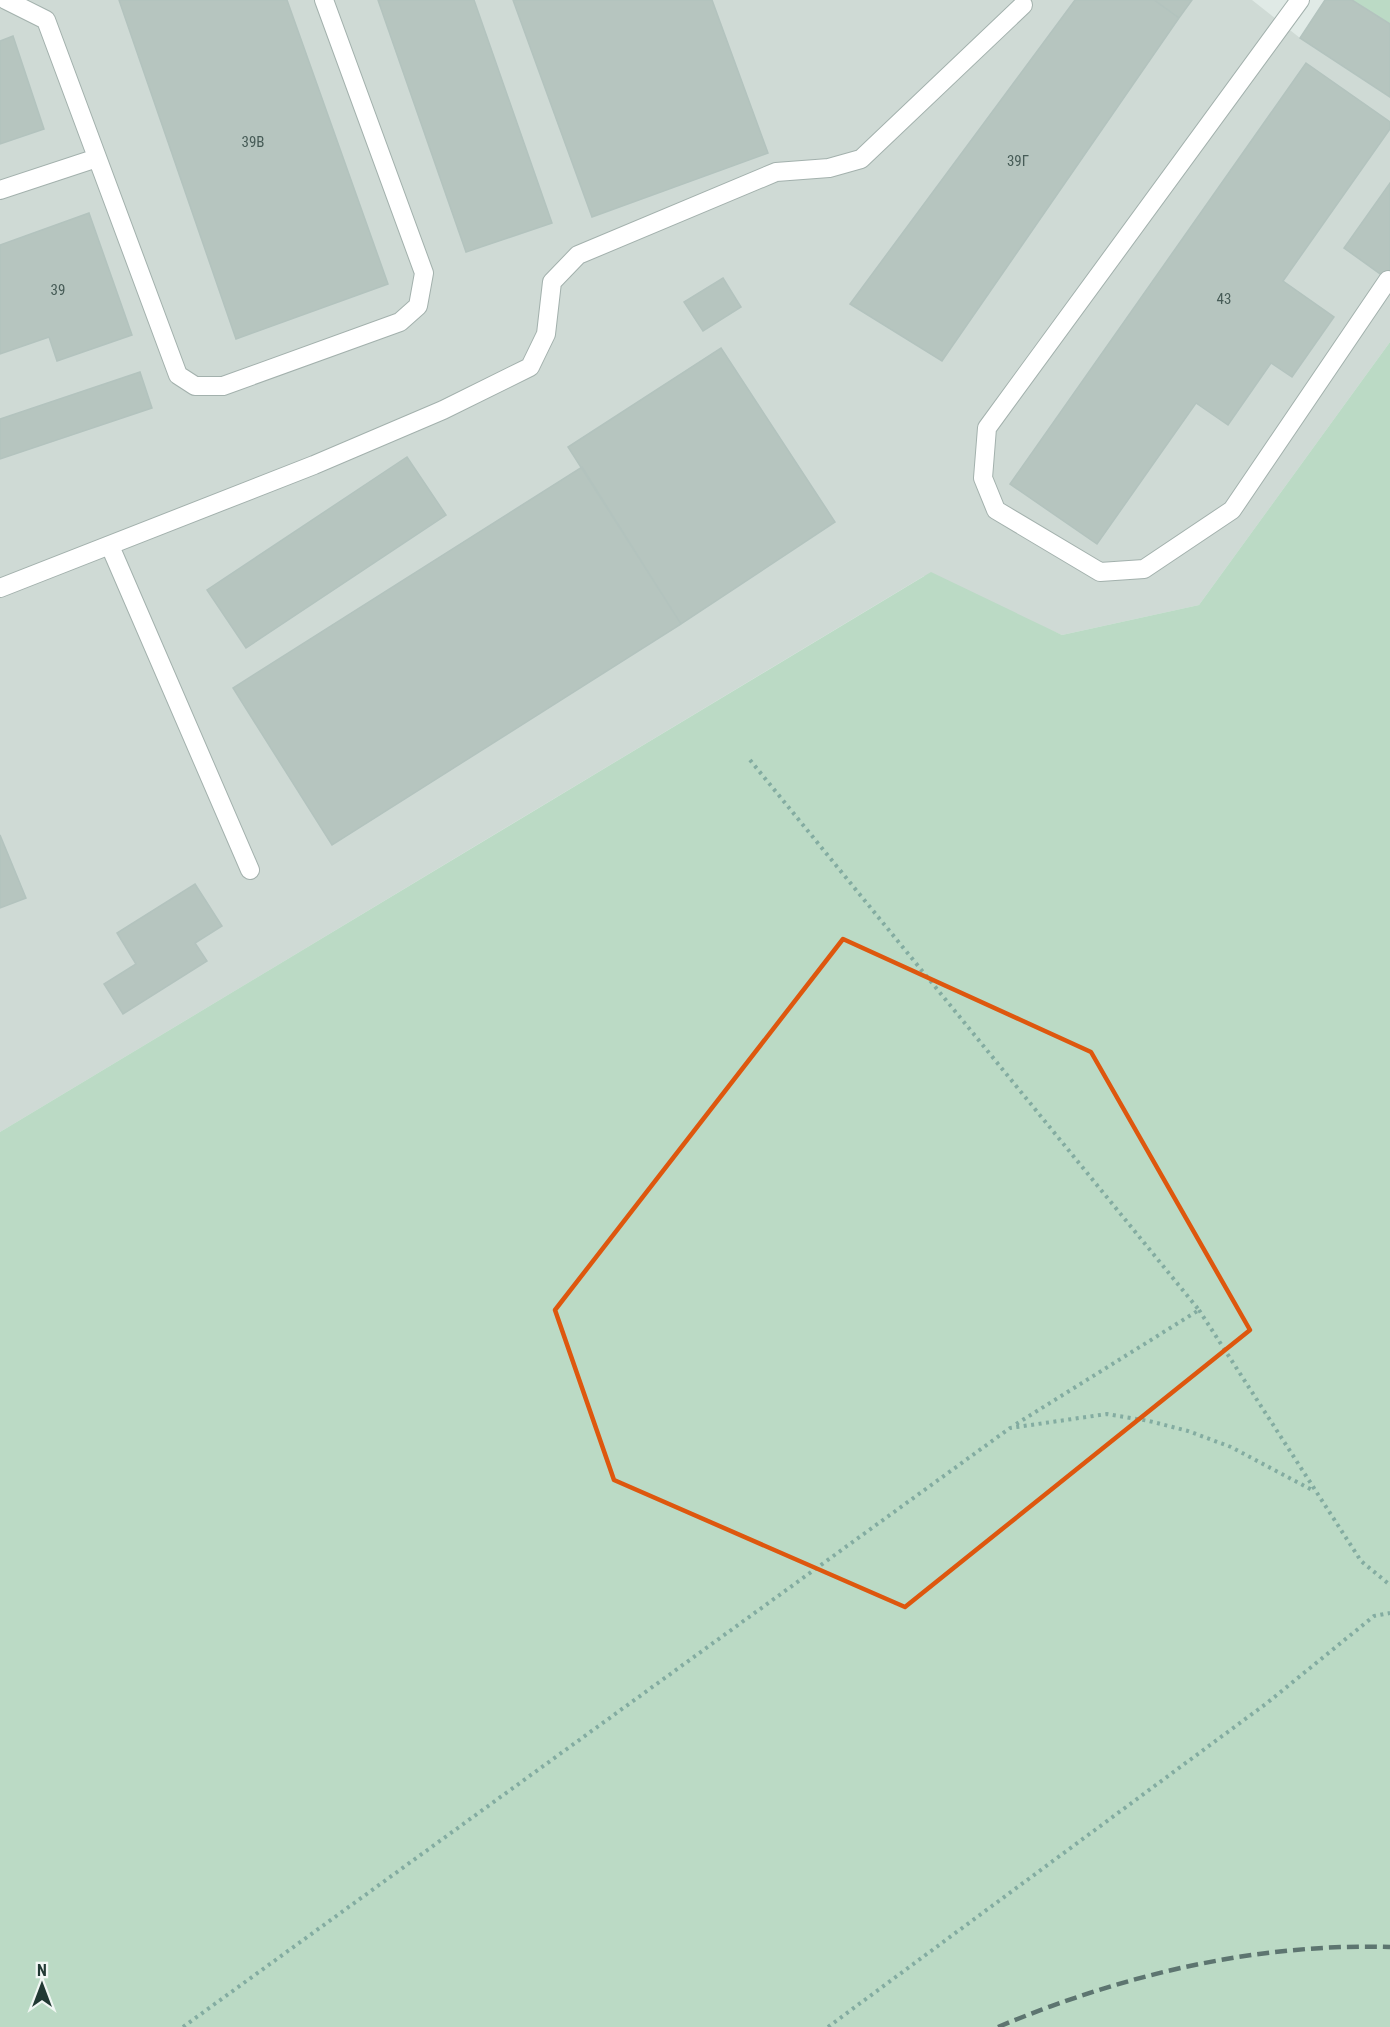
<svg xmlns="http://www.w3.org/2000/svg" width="1390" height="2027" font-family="'Roboto Condensed',sans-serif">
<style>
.built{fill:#cfdad5}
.green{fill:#bbdac5}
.building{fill:#b6c5bf;stroke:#b3c3be;stroke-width:1.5}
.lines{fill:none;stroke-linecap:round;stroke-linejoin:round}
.minor-casing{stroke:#a3b1ad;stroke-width:20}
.path{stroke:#83aca1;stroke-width:4;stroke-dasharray:3 4.5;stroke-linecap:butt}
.minor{stroke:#fff;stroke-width:18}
.rail{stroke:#5d7570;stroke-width:4.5;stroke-dasharray:12 6;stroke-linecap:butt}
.marked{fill:none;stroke:#de570e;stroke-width:4.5;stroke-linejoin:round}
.labels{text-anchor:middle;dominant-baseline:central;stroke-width:4.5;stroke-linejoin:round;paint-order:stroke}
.number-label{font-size:15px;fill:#475c57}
</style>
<rect width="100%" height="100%" fill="#e0eae6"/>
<!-- built -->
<path class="built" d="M0,0H1252L1300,38L1325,0H1352L1390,24V342L1199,605L1062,635L924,576L0,1132Z"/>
<!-- green -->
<path class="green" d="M1352,0H1390V24Z
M1390,342V2027H0V1132L931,572L1062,635L1199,605Z"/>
<!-- building -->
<path class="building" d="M119,0H287L388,284L236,339Z
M378,0H474L552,223L466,252Z
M513,0H712L768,153L592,217Z
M1075,0H1154L1179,18L942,361L850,304Z
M1154,0H1192L1179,18Z
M1325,0H1352L1390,24V97L1300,38Z
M13,36L44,129L0,144V41Z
M1306,63L1390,122V129L1283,281L1334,317L1292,377L1271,363L1228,425L1196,403L1097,544L1010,484Z
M1390,183V281L1344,248Z
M89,213L132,335L57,361L49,337L0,354V245Z
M723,278L741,307L703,331L684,302Z
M721,348L835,522L681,624L568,447Z
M140,372L152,408L0,459V419Z
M407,457L446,515L246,648L207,590Z
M582,467L681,624L332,845L233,688Z
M0,835L26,898L0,908Z
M195,884L222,926L195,943L207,961L123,1014L104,984L136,964L117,933Z"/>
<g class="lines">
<defs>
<path id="minor" d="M6,0L46,20L178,375L195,386H223L400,322L418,306L424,273L324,0
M1300,0L987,428L983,478L996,510L1100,572L1144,569L1232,510L1388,280
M0,190L97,158
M110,546L250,870
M0,588L314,465L443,410L530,367L546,334L552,282L578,255L776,172L829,168L861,159L1023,5"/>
</defs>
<!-- minor casing -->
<use href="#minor" class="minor-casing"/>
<!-- path -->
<path class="path" d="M750,760L1199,1310L1013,1426
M1199,1310L1361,1561L1390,1585
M183,2027L1010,1428L1107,1414L1149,1421L1188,1431L1231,1447L1314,1491
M828,2027L1267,1703L1374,1616L1390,1613"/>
<!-- minor -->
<use href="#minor" class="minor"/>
<!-- rail -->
<path class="rail" d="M998,2027C1122,1975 1255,1943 1390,1947"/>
</g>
<!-- marked area -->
<path class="marked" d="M843,939L1091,1052L1250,1330L905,1607L614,1480L555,1310Z"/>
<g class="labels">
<!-- number labels -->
<g class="number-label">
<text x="253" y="142">39В</text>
<text x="1018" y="161">39Г</text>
<text x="58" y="290">39</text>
<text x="1224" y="299">43</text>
</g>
</g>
<!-- north arrow -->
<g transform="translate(42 1985)" stroke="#f1f7f4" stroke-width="4.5" paint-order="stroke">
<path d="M0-4.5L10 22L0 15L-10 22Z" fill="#223934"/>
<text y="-9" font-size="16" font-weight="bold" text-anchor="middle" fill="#223934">N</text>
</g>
</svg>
